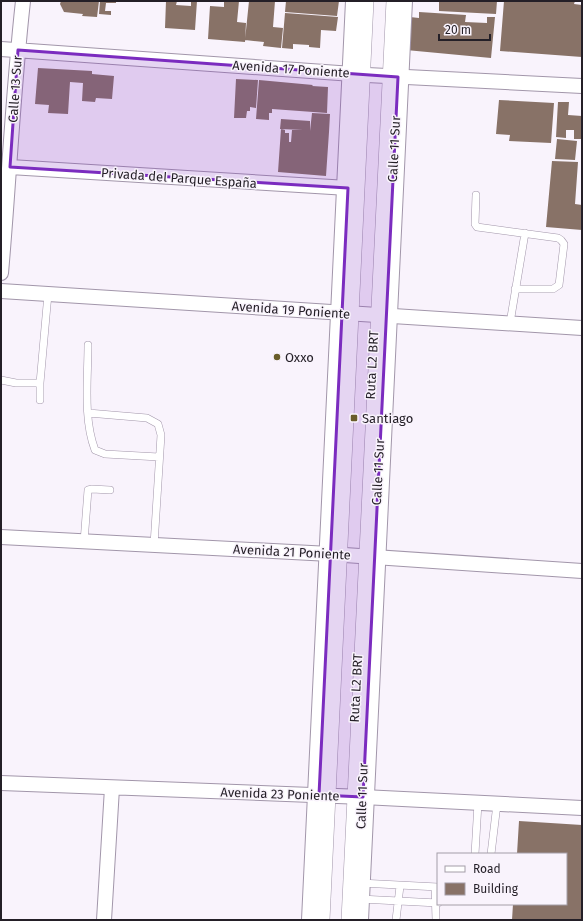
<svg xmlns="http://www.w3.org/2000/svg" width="583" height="921" font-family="'Fira Sans',sans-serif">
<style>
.building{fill:#887267}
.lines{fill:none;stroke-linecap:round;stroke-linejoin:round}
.service-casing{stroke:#a296aa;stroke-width:8}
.minor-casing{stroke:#a296aa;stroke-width:16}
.primary-casing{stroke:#a296aa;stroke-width:24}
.service{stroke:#fff;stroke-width:7}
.minor{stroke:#fff;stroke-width:14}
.primary{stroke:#fff;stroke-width:22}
.marked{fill:#7b2cbf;fill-opacity:0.2;stroke:#7b2cbf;stroke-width:3;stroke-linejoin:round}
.poi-dot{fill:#695c29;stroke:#f9f3fc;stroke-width:1.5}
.labels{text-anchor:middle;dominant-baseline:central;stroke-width:3;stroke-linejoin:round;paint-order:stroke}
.street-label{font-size:13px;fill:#241f27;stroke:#f9f3fc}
.poi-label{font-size:13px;fill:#241f27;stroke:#f9f3fc;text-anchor:start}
</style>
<rect width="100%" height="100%" fill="#f9f3fc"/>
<!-- building -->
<path class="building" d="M61,1H99L97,17L82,16L83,14L64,12L60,4Z
M100,1H116V3H106L105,11H111V15L99,14Z
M166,1H177L176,5L191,6V1H197L195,30L165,28Z
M224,1H239L237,22L246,23L245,42L208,39L210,6L224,7Z
M249,1H275L273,27L283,28L281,48L263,46L264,42L245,40Z
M286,1H339L337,16L285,12Z
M439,1H497L496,14L439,11Z
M504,1H575L574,4L582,5V57L500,51Z
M419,12L466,15L465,22L487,23V17H495L491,58L406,50L410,17L419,18Z
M285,13L338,17L336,31L321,30L320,48L309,47V45L293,44V49L282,48Z
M38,68L92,71V74L114,76L112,99L96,98L95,102L82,101L83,83L70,82L68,114L48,113L49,105L35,104Z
M236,79L258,80L256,108L250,107V111H247L246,118H234Z
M259,80L313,85L312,86L328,87L327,113L272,109V113H269V120L256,119Z
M499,100L554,103L551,143L509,141L510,135L496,134Z
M558,102H569L568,115L582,116V139H574V130H566V138L556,137Z
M312,113L330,114L329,132H323H329L326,176L278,172L281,129L285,130V133H289V142H291L292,130H303L280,129L281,119L310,121V131Z
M557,139L577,141L575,160L555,159Z
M552,161L578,162L575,204L582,205V230L546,227Z
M519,821L582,825V920H512L513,904H566V854H517Z"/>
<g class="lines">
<defs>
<path id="service" d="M476,195L475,224L477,227L558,238L561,240L564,244L559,285L553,289H515
M510,323L525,233
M88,345C88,378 83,419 95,450L105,454L159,457
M1,380L16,383H40
M40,400V383L48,294
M88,413L147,418L158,424L161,435L154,545
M84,542L88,490L92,489L110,490
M475,854L478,803
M491,854L497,804
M360,883L438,887
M435,887L436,920
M360,899L438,903
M326,920L370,1
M345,920L390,1
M396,920L400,886"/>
<path id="minor" d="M1,49L367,75L582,86
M10,167L348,188
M1,273C9,182 13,91 23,1
M1,291L582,328
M1,537L330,554L582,571
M1,783L363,797L582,808
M104,920L112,788"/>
<path id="primary" d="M313,920L357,1
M357,920L401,1"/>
</defs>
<!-- service casing -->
<use href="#service" class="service-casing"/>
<!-- minor casing -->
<use href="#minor" class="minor-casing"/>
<!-- primary casing -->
<use href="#primary" class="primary-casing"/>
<!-- service -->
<use href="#service" class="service"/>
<!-- minor -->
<use href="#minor" class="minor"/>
<!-- primary -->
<use href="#primary" class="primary"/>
</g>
<!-- marked area -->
<path class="marked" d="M18,50L398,77L363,797L319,795L348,188L10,167Z"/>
<!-- markers -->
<g class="poi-dot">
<circle cx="277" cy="357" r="4"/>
<rect x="350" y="414" width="8" height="8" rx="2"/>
</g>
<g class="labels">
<!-- street labels -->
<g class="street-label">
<text transform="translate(291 69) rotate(4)">Avenida 17 Poniente</text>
<text transform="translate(15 89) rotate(-86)">Calle 13 Sur</text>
<text transform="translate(394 149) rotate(-87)">Calle 11 Sur</text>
<text transform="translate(179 178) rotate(4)">Privada del Parque España</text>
<text transform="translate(291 310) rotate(4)">Avenida 19 Poniente</text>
<text transform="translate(372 365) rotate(-87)">Ruta L2 BRT</text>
<text transform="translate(378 472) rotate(-87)">Calle 11 Sur</text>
<text transform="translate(292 552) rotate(3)">Avenida 21 Poniente</text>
<text transform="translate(356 688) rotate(-87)">Ruta L2 BRT</text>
<text transform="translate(280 794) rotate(2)">Avenida 23 Poniente</text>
<text transform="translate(362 796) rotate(-88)">Calle 11 Sur</text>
</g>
<!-- poi labels -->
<g class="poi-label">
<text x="285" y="357">Oxxo</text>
<text x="362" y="418">Santiago</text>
</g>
</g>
<!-- border -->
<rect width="583" height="921" fill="none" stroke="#241f27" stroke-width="4"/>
<!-- legend -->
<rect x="437" y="853" width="130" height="52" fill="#f9f3fc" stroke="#a49ea7"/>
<rect x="445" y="866" width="20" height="6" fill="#ffffff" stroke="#a49ea7"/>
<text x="473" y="873" font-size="12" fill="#241f27">Road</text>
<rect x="445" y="883" width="20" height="12" fill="#887267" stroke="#a49ea7"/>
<text x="473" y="893" font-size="12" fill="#241f27">Building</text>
<!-- scale -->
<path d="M439 34v6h51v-6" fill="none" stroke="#241f27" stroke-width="2"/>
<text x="445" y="34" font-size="12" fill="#241f27" stroke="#f9f3fc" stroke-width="3" paint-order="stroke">20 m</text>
</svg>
